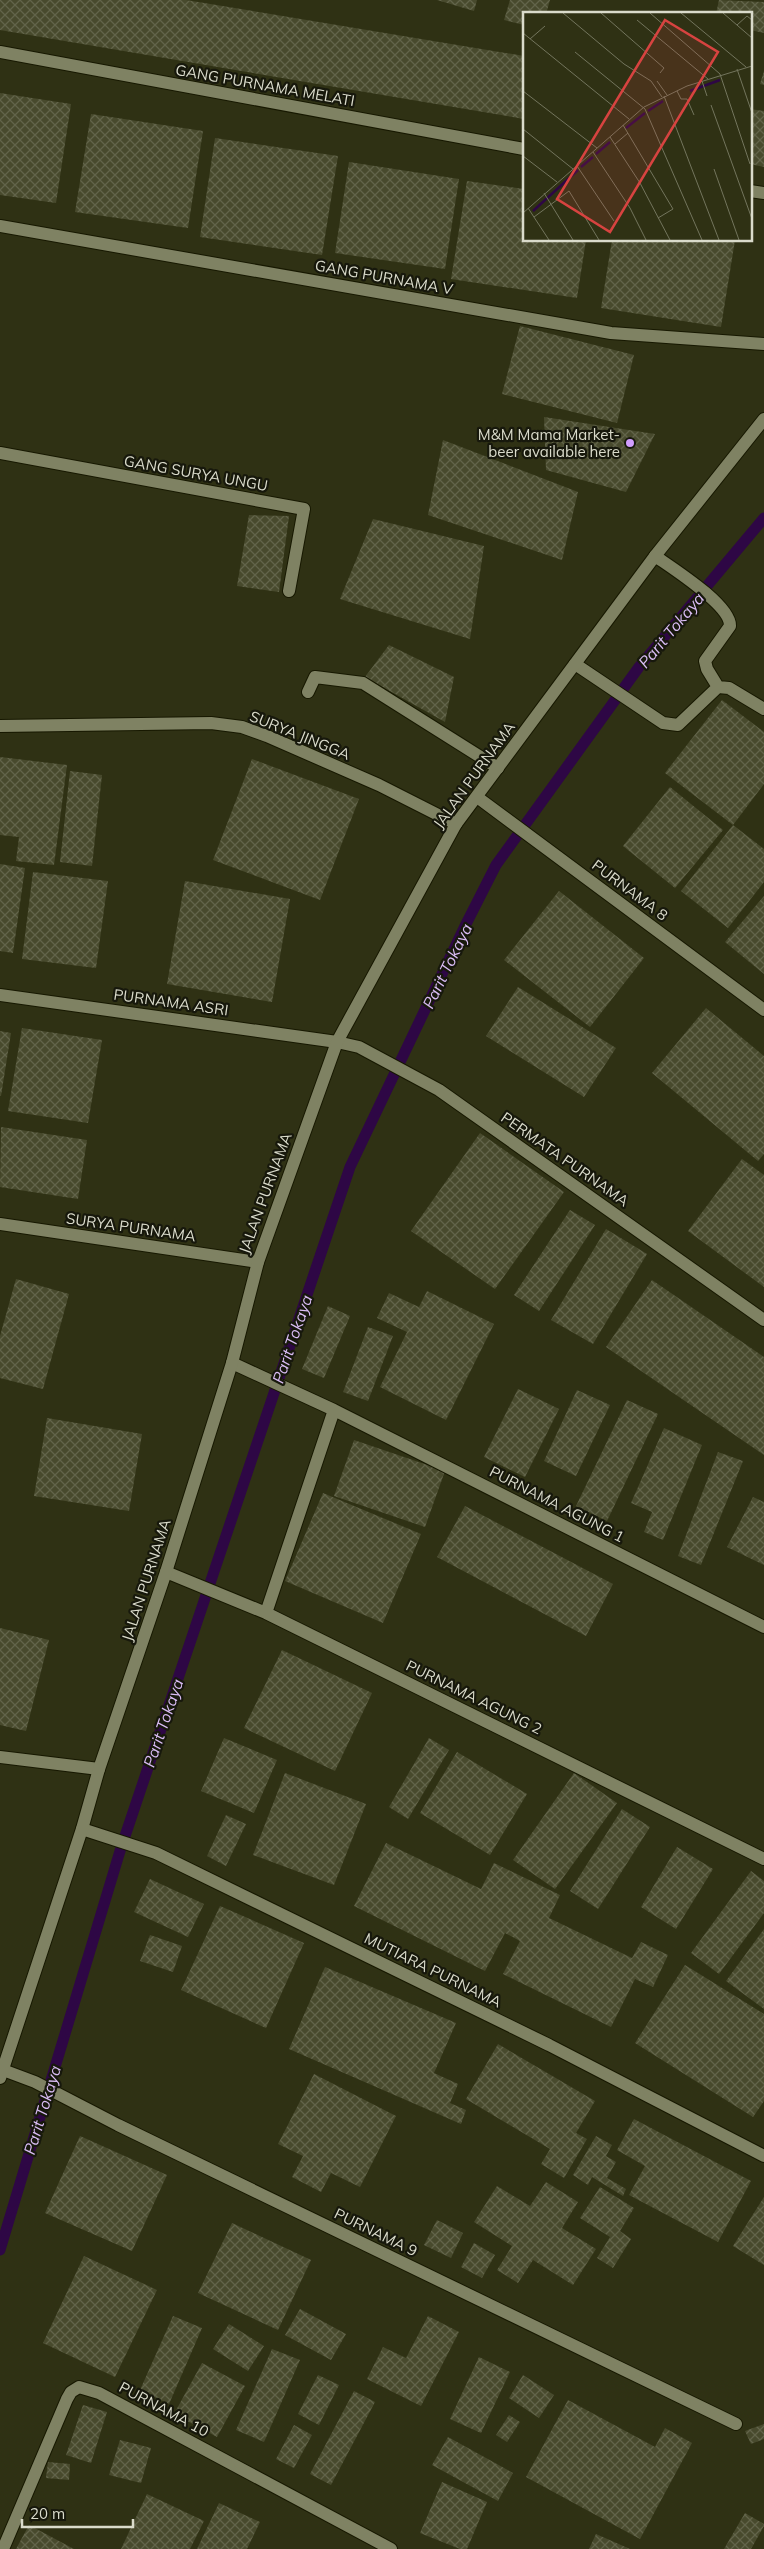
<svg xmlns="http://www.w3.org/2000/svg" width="764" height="2549" font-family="Mulish,sans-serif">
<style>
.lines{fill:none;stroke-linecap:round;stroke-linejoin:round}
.stream{stroke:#2e0745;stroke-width:11}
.building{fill:url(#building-cross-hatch)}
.minor-casing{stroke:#171800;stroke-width:14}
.tertiary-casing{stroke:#171800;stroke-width:14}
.minor{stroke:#7f8263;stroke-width:12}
.tertiary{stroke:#7f8263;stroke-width:12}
.poi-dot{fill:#d19dfe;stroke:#17180c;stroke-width:2}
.labels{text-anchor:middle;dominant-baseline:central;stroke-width:4.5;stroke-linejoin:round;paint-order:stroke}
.street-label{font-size:15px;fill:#dadbcb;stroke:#17180c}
.poi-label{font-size:15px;fill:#dadbcb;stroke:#17180c;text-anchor:end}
.water-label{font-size:16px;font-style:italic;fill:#d9bcf4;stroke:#17180c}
.inset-river{fill:none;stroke:#2e0745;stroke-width:2.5}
.inset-road{fill:none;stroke:#73755d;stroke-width:1}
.view{fill:#d74340;fill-opacity:0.15;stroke:#d74340;stroke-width:2.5}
.inset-edge{fill:none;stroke:#dadbcb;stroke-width:2.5}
</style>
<defs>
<pattern id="building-cross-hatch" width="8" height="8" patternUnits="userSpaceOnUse" patternTransform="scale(1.25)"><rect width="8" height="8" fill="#484a2d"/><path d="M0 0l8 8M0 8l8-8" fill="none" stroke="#62644a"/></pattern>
</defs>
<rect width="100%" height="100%" fill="#2f3114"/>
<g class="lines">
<!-- stream -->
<path class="stream" d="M0,2250L120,1851L350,1167L464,928L496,865L639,667L764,518"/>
</g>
<!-- building -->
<path class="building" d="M0,0H186L524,56V119L0,30Z
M437,0H477L474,11Z
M510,0H550L546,14H524V25L504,20Z
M719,0L764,2V33L750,30V14H716Z
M764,71V85L760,84Z
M0,93L71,104L56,203L0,195Z
M750,109L764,111V167L750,164Z
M91,114L203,131L188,228L75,212Z
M215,138L338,156L322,255L200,237Z
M349,162L459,179L445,269L335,253Z
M467,181L524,189V240H586L577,298L451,279Z
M612,240H735L721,327L601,308Z
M520,326L634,355L617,423L502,394Z
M544,417L655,434L626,492L546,470Z
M443,440L578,492L562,560L428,515Z
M249,515L289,516L279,592L237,586Z
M373,519L484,546L470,639L340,599Z
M389,645L454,677L445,722L365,677Z
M722,700L764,732V784L733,825L665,773Z
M0,757L67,765L54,865L16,861L19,837L0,835Z
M252,759L359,799L320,900L213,860Z
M70,771L102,775L92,866L60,862Z
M670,787L723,830L675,888L623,846Z
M733,825L764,849V882L728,928L681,891Z
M0,864L25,868L13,953L0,951Z
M33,872L108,881L96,968L22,959Z
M185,881L290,899L272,1002L167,984Z
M559,891L644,958L590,1027L504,960Z
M764,896V974L725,942Z
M518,987L616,1048L584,1097L486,1036Z
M706,1008L764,1056V1154L758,1161L652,1073Z
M22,1028L102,1040L88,1123L8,1111Z
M0,1031L11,1033L1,1096H0Z
M1,1127L87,1140L78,1199L0,1187Z
M480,1133L564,1192L495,1289L411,1231Z
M742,1159L764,1175V1287L688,1231Z
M570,1210L595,1225L539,1311L514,1295Z
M606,1229L647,1254L593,1344L551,1320Z
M16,1279L69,1294L43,1389L0,1378V1336Z
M652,1280L764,1357V1455L606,1347Z
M427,1291L494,1324L446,1420L380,1387L407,1332L377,1318L389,1293L419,1307Z
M328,1306L350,1316L324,1378L302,1369Z
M368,1327L393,1336L368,1401L343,1392Z
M518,1389L559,1409L525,1477L484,1457Z
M577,1390L610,1405L576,1476L544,1461Z
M627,1400L658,1414L607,1521L576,1506Z
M47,1418L142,1434L129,1511L34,1496Z
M664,1428L702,1445L663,1540L644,1532L652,1512L631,1503Z
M354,1440L445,1471L425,1527L334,1496Z
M718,1452L743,1461L701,1565L678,1556Z
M323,1493L421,1534L383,1623L285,1581Z
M753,1497L764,1502V1565L727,1547Z
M465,1506L613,1584L586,1636L437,1557Z
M0,1628L49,1640L26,1731L0,1725Z
M282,1650L372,1693L335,1771L244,1728Z
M224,1738L277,1760L254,1813L201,1791Z
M429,1738L449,1750L408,1819L389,1807Z
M457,1752L527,1794L490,1855L420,1813Z
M285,1773L366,1804L334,1885L253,1855Z
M574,1773L617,1803L555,1889L513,1860Z
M622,1809L650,1827L598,1909L570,1891Z
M226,1815L246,1824L226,1866L207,1856Z
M386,1843L481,1889L494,1863L560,1895L549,1918L632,1958L641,1942L668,1955L653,1987L635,1979L611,2027L503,1974L520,1941L505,1933L485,1971L354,1906Z
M677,1847L713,1869L676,1929L641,1907Z
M751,1871L764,1881V1913L719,1974L691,1953Z
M150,1879L204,1904L188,1937L134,1912Z
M220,1906L304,1943L266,2028L181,1990Z
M764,1929V2009L726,1981Z
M150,1935L182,1946L173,1972L140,1961Z
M685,1965L764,2014V2101L753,2117L635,2043Z
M325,1967L456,2023L434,2073L458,2084L450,2103L466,2110L461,2124L289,2049Z
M498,2044L595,2101L576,2133L587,2139L564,2178L541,2164L550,2149L466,2099Z
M314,2074L396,2116L360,2187L331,2173L321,2192L292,2177L303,2156L278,2144Z
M634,2119L751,2181L718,2242L629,2195L645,2166L617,2150Z
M80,2136L167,2175L132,2251L45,2213Z
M596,2136L612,2145L606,2156L616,2162L607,2178L626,2189L623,2196L592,2177L588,2185L573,2175Z
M546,2182L578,2202L562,2228L596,2249L573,2285L533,2260L518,2283L497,2270L512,2246L474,2222L497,2186L530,2206Z
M600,2187L634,2208L620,2231L631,2239L613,2268L597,2258L610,2237L580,2218Z
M764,2197V2265L733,2246Z
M437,2220L463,2233L451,2258L424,2245Z
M232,2223L311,2260L278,2330L198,2293Z
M474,2243L495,2255L482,2278L461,2267Z
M84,2256L157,2290L115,2377L43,2343Z
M300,2309L346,2334L331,2360L285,2335Z
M173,2316L202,2328L169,2404L140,2390Z
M428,2316L459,2332L421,2406L367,2379L383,2347L406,2358Z
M229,2324L264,2346L248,2371L213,2349Z
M272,2349L300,2360L264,2442L236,2430Z
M479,2357L510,2372L481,2433L450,2419Z
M202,2363L245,2386L217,2437L174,2414Z
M318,2375L339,2385L319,2425L298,2414Z
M523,2375L554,2395L539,2418L509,2398Z
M354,2391L375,2402L331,2485L310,2474Z
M568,2400L655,2447L665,2428L692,2443L640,2539L526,2477Z
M83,2405L107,2412L91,2463L66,2455Z
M509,2415L520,2422L507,2442L496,2435Z
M764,2424V2439L751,2444L745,2431Z
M294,2425L312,2435L294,2468L276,2459Z
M448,2437L513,2473L498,2501L432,2465Z
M120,2440L151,2448L141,2483L109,2475Z
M48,2462L70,2464L69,2480L46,2478Z
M442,2482L487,2502L467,2549H460L420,2533Z
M147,2494L204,2521L190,2549H121Z
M219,2503L260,2522L247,2549H197Z
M745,2513L764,2524V2526L751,2549H724Z
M29,2525L74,2549H16Z
M596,2534L630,2549H589Z"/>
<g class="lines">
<defs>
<path id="minor" d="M0,52L524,149
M750,191L764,193
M0,226L611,333L764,344
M0,453L304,509L289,591
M655,556C672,568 731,605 730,626L705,661L707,669L718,687
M575,664L663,723L678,725L718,687L729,688L764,709
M308,692L315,677L363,683L498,768
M0,726L211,723L242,727L267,736L379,785L456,824
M477,797L764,1010
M0,995L337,1042L359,1047L439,1090L764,1320
M0,1224L258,1262
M232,1363L334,1410L764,1627
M166,1572L266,1613L764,1859
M266,1613L334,1410
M0,1757L99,1769
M82,1829L156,1853L549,2045L764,2156
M3,2070L35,2082L118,2125L736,2424
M3,2549L67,2399L71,2392L79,2387L99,2393L391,2549"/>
<path id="tertiary" d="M0,2078L82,1829L99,1769L166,1572L232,1363L258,1262L337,1042L456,824L655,556L764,419"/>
</defs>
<!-- minor casing -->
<use href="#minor" class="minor-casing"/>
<!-- tertiary casing -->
<use href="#tertiary" class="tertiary-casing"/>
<!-- minor -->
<use href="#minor" class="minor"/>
<!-- tertiary -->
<use href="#tertiary" class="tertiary"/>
</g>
<!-- markers -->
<circle class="poi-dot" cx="630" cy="443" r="5"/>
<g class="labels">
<!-- street labels -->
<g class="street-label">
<text transform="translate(265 85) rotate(10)">GANG PURNAMA MELATI</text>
<text transform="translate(384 277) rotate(10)">GANG PURNAMA V</text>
<text transform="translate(196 473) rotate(10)">GANG SURYA UNGU</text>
<text transform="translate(300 735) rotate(22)">SURYA JINGGA</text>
<text transform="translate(474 775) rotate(-54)">JALAN PURNAMA</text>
<text transform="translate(630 890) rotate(37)">PURNAMA 8</text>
<text transform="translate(171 1002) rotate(8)">PURNAMA ASRI</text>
<text transform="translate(565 1159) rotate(35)">PERMATA PURNAMA</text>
<text transform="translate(265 1193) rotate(-70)">JALAN PURNAMA</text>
<text transform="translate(131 1227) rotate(8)">SURYA PURNAMA</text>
<text transform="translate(557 1504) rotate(27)">PURNAMA AGUNG 1</text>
<text transform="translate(146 1580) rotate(-72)">JALAN PURNAMA</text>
<text transform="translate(474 1697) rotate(26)">PURNAMA AGUNG 2</text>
<text transform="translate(433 1970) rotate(26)">MUTIARA PURNAMA</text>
<text transform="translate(376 2232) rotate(26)">PURNAMA 9</text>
<text transform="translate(164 2409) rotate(28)">PURNAMA 10</text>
</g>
<!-- poi labels -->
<g class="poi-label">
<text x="620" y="434">M&amp;M Mama Market-<tspan x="620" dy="17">beer available here</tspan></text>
</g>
<!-- water labels -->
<g class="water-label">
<text transform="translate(671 630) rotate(-50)">Parit Tokaya</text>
<text transform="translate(447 966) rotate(-64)">Parit Tokaya</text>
<text transform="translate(292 1339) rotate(-71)">Parit Tokaya</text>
<text transform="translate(163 1723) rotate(-71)">Parit Tokaya</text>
<text transform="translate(42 2110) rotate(-73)">Parit Tokaya</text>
</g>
</g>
<!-- overview -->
<g transform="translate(523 12)">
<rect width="229" height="229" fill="#2f3114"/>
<path class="inset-river" d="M167,79L197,68M125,99L140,89M103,116L122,101M73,142L87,130M58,155L70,145M10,199L55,158"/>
<path class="inset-road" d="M40,1L101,52L128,69L139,85M78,1L141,56L137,61M127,1L197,62L227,152M158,1L223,55M200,1L229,26M114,8L185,67M214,13L224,4L229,8M0,21L106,107M7,27L22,14M52,40L122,97L179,228M214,57L229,101M134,69L144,83M179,69L184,84M0,79L74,136M154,79L158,87H164L171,103M141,84L196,228M188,93L229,207M100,113L150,197L135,206M0,117L50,157M87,125L117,171L147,228M92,132L105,121M70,140L107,196L123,228M0,144L34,170M54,154L91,209M191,157L216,228M21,181L50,228M5,196L26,228M0,201L121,95L164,74L229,54M11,205L46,179L76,228"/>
<path class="view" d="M142,8L195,40L87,220L34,187Z"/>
<rect width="229" height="229" class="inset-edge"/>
</g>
<!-- scale -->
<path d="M22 2519v8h111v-8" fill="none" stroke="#dadbcb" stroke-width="2.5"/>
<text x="30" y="2519" font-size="15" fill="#dadbcb" stroke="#17180c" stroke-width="4" paint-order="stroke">20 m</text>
</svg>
